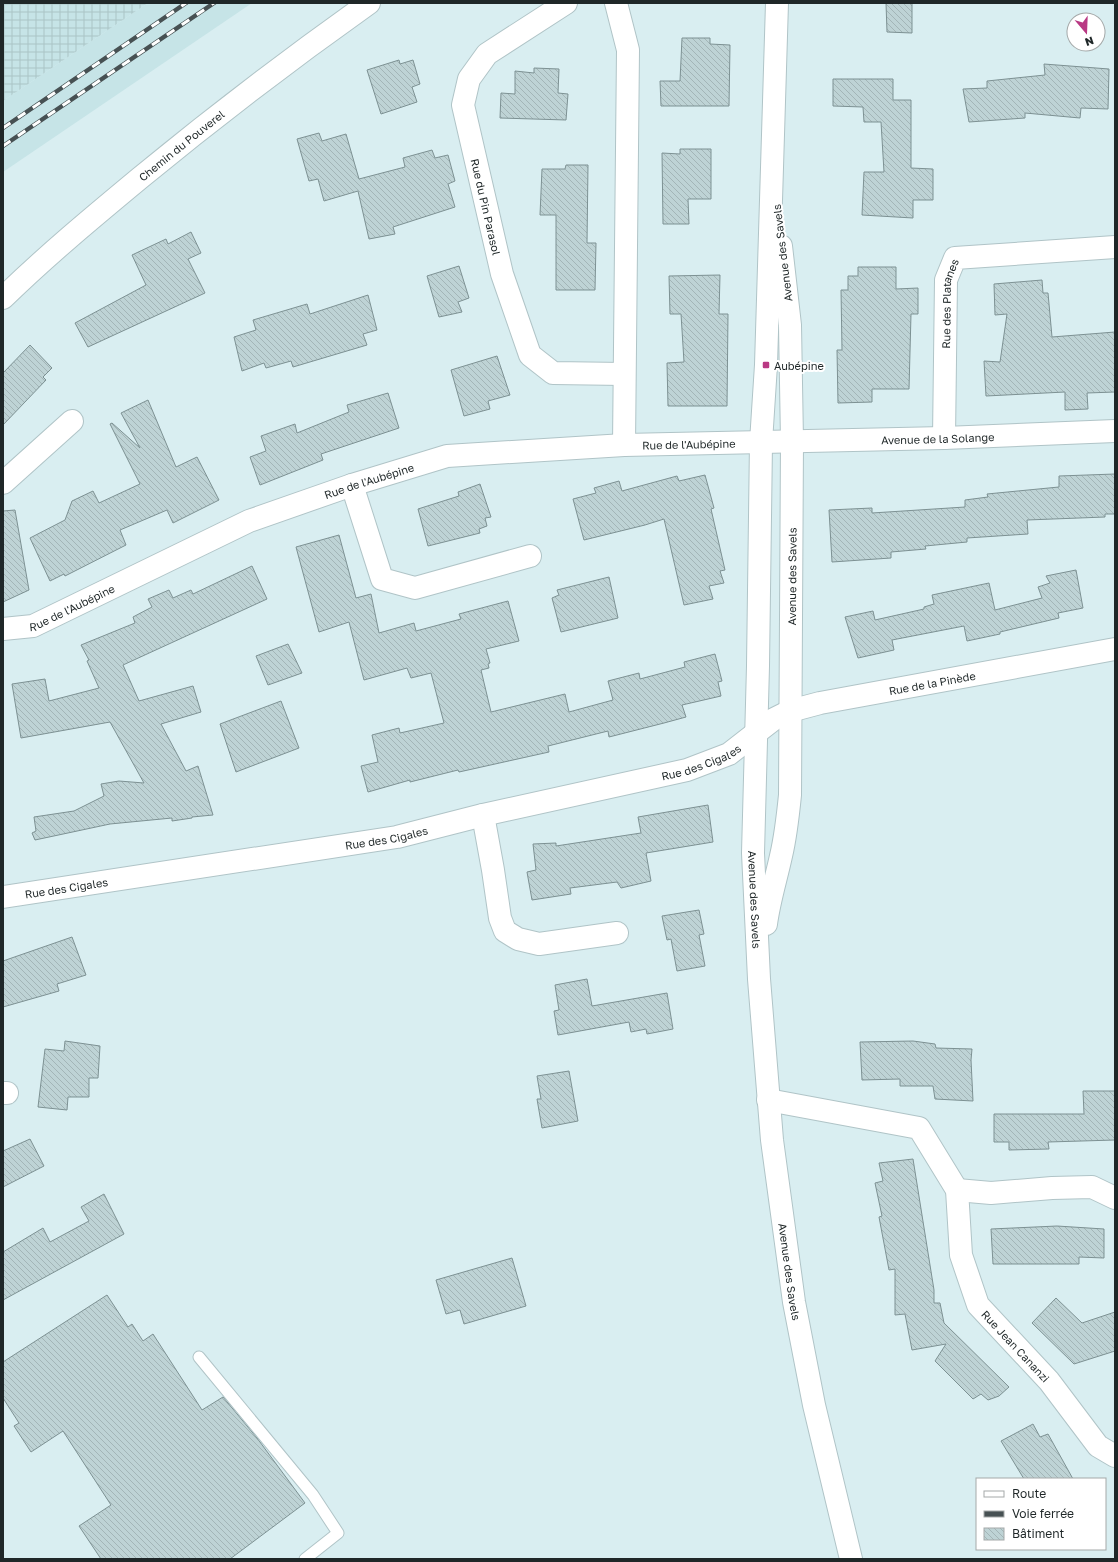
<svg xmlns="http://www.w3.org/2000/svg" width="1118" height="1562" font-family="'Golos Text',sans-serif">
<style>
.built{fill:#c6e4e7}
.industrial{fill:url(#industrial-grid)}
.building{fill:url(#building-back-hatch);stroke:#7d9193}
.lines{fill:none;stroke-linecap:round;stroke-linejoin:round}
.lane-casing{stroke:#b0c4c7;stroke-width:13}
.street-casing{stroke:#b0c4c7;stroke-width:24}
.lane{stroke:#fff;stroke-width:11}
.street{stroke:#fff;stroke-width:22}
.rail-casing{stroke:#475153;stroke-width:4.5}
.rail{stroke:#fff;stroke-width:3;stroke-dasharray:9;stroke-linecap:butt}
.poi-dot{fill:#b93984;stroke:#fff;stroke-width:1.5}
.labels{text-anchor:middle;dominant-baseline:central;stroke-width:4;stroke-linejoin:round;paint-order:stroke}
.street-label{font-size:11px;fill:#1f2728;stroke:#fff}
.poi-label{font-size:11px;fill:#1f2728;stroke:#fff;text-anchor:start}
</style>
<defs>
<pattern id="industrial-grid" width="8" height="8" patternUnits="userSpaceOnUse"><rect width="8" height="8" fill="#c6e4e7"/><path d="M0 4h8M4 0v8" fill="none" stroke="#aac4c6"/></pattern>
<pattern id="building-back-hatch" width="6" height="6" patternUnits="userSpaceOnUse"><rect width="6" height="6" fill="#bed3d5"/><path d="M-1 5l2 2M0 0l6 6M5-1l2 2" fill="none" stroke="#a3b5b7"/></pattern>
</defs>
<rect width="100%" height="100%" fill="#d9eef1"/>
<!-- built -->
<path class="built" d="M148,3H252L3,172V101Z"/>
<!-- industrial -->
<path class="industrial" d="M3,3H148L3,101Z"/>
<!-- building -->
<path class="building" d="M886,3H912V33L887,32Z
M682,38H710V44L730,45L729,106H661L660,81H680Z
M399,60L400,64L413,60L420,84L412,87L417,102L381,114L367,70Z
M1044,64L1109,69L1108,109L1081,108L1080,118L1025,113V118L969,122L963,89L987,88V81L1045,75Z
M534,68L559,69L558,93L568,94L566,120L500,118L501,93L515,94V71L534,73Z
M833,79H893V100H911V168L933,169V200H913V218L862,215L864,172H884L881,122H864L863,107L833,106Z
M319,133L322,141L346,134L359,179L405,167L403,158L432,150L435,158L448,155L455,181L448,184L455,207L393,227L395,234L369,239L358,191L324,201L318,179L309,181L297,139Z
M680,149H711V199H688L689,224H663L662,153L680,154Z
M566,165H588L587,243H596L595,290H556V215H540L542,169H565Z
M191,232L201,253L188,259L205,293L88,347L75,323L146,285L132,255L166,239L168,244Z
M459,266L469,298L458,302L462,312L439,317L427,276Z
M858,267H896V289L918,288V314H911L909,389H872V402L838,403L837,350H842L841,290H848V276H858Z
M720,275L719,314H728L727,406H668L667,363L684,362L681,314H670L669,276Z
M1042,280L1043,293H1048L1052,337L1115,332V392L1087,393L1088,409L1065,410V392L986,396L984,361L1000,362L1007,314L995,315L994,284Z
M368,295L377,330L363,334L367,345L293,367L291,361L266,368L264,363L242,371L234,337L256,330L253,320L307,304L310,314Z
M30,345L52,368L43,377L46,380L3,425V373Z
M497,356L510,395L488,401L490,409L464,416L451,370Z
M388,393L399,428L321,454L323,460L260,485L250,457L266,451L261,436L295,424L297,433L349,412L347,405Z
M148,400L176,467L197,457L219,500L173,523L167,510L120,530L126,545L65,576L64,574L50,581L30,538L65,520L72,501L93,491L99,503L140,484L110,424L112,423L140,448L121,413Z
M1115,474V514H1105V517L1027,520L1028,534L967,538V542L925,546L926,549L891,552V558L832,562L829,510L872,508V513L965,507V500L988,497L987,494L1059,487V476Z
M705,475L714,508L711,509L725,570L720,571L724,583L709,586L713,599L684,605L664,519L645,525L584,540L573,499L596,493L594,488L619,481L622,491L677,476L679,481Z
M480,484L491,517L485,518L487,526L479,529L480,533L428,546L418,509L459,496L458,492Z
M15,510L29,590L3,602V511Z
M339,535L356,598L371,594L379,633L414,623L416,631L461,619L459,614L508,601L519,641L486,649L490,663L488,664L489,668L481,670L491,712L565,694L569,712L613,700L608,681L639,673L640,679L685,667L684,662L715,654L722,681L718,682L721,696L682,705L686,717L664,723L609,737L608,731L548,746L549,752L459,772L458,770L410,782V780L368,792L361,766L378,762L372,735L399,728L400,733L444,723L431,673L411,678L407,668L364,680L349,622L319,632L296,547Z
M252,566L267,599L123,665L139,701L193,686L201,712L161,724L186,771L198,766L213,815L192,817V818L172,821V818L110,824L35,840L32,833L36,831L34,817L74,811L104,796L101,784L119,781L144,783L110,722L21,738L12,684L45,679L49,701L99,688L87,661L89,660L81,645L135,623L133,617L152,607L148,599L169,590L173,598L191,590L193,594Z
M1076,570L1083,608L1058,613L1059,618L1000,632V634L967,641L964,626L892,640L894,650L858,658L845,617L873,611L875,620L924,609V607L934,604L932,595L989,583L995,610L1042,598L1038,587L1050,583L1046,576Z
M609,577L618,618L561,632L552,598L559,595L557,590Z
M288,644L302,673L268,685L256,656Z
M281,701L299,748L236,772L220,724Z
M708,805L713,842L646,853L651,881L621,888L617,882L570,888L571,894L532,900L527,872L536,870L533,844L556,843V846L641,833L638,817Z
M699,910L704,934L699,935L705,966L677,971L671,939L667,940L662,916Z
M72,937L86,975L57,984L59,991L3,1007V961Z
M587,979L592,1006L667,993L673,1029L647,1034L646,1029L631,1032L629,1022L558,1035L554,1011L559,1010L555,985Z
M65,1041L100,1046L98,1078H89V1097H68L67,1110L38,1107L45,1049L64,1051Z
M913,1041L935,1044L936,1048L972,1049L971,1060L973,1101L935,1099L933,1086H900V1079L862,1080L860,1042Z
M569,1071L578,1121L542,1128L537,1099H541L537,1076Z
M1083,1091H1115V1140L1048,1142L1049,1149L1009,1150V1142H994V1114H1084Z
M30,1139L44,1166L3,1187V1151Z
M913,1159L934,1290V1303H940L944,1323L1009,1387L999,1396L988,1400L981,1394L973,1399L935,1361L946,1344L912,1350L905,1314L895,1315V1269L889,1270L879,1217L882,1216L875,1183L883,1181L879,1163Z
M104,1194L124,1234L3,1300V1252L43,1228L50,1242L89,1221L81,1207Z
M1057,1226L1104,1229V1258L1079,1257V1264H993L991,1229Z
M512,1258L526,1306L464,1324L460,1310L446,1314L436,1280Z
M107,1295L128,1327L132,1324L143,1341L153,1334L202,1410L223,1397L257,1438L305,1503L230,1559H101L79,1526L111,1505L63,1431L31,1452L14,1426L19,1423L3,1398V1362Z
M1056,1298L1082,1323L1115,1312V1351L1074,1364L1032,1323Z
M1033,1424L1040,1437L1048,1434L1073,1479H1024L1001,1441Z"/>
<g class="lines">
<defs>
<path id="lane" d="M199,1357L313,1495L338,1533L305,1559"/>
<g id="street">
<path id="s1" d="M566,3L487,54L469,79L463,105L502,274L530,355L553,373L624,374"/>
<path d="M616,3L628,50L624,445"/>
<path id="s2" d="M777,3L766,365L761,442L758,666L753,853L759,979L772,1140L794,1302L814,1405L851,1559"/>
<path id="s3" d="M3,298C46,256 93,217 140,178C214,117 290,59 369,3"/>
<path id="s4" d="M944,438L946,280L955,258L1115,247"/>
<path d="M3,483L72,421"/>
<path d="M352,485L382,579L415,588L530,556"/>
<path id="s5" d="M3,629L33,626L249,521L352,485L447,456L624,445L944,438L1115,431"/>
<path d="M483,815L493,870L500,918L505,931L518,939L539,944L617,933"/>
<path id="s6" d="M3,897L397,837L483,815L687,770L729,754L774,719L790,711L820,703L1115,649"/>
<path id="s7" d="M766,924C769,901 776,879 781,856C786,835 788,815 790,795L792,441L790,325L781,246"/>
<path d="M3,1093H7"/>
<path id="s8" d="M768,1100L919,1128L957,1190L961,1255L978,1305L1049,1381L1098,1446L1115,1456"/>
<path d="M957,1190L991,1193L1052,1188L1092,1187L1115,1198"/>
</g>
</defs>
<!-- lane casing -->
<use href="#lane" class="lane-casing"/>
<!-- street casing -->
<use href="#street" class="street-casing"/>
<!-- lane -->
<use href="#lane" class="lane"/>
<!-- street -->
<use href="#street" class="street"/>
<defs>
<path id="rail" d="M3,128L186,3
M3,146L214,3"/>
</defs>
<!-- rail casing -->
<use href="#rail" class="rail-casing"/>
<!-- rail -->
<use href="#rail" class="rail"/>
</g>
<!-- markers -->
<rect class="poi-dot" x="762" y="361" width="8" height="8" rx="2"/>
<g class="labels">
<!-- street labels -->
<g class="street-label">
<text stroke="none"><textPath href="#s3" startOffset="235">Chemin du Pouverel</textPath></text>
<text stroke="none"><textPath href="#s1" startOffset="256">Rue du Pin Parasol</textPath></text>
<text transform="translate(782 253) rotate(-97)">Avenue des Savels</text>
<text stroke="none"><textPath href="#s4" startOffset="135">Rue des Platanes</textPath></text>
<text stroke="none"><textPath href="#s5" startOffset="970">Avenue de la Solange</textPath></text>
<text stroke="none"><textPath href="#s5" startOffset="721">Rue de l'Aubépine</textPath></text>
<text stroke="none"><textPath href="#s5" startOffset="397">Rue de l'Aubépine</textPath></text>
<text stroke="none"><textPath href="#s7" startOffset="350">Avenue des Savels</textPath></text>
<text stroke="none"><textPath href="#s5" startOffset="73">Rue de l'Aubépine</textPath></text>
<text stroke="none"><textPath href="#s6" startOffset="961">Rue de la Pinède</textPath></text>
<text stroke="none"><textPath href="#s6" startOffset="712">Rue des Cigales</textPath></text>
<text stroke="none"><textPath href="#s6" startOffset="388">Rue des Cigales</textPath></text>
<text stroke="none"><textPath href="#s6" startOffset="64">Rue des Cigales</textPath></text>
<text stroke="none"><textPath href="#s2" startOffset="897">Avenue des Savels</textPath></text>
<text stroke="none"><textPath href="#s2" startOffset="1271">Avenue des Savels</textPath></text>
<text stroke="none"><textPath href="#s8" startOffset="400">Rue Jean Cananzi</textPath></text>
</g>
<!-- poi labels -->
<g class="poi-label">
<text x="774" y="365">Aubépine</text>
</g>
</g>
<!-- border -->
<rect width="1118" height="1562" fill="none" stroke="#1f2728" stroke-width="8"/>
<!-- legend -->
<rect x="976" y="1478" width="130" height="72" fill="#ffffff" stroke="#a5a9a9"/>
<rect x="984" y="1491" width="20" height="6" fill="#ffffff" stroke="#a5a9a9"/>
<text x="1012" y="1498" font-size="12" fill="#1f2728">Route</text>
<rect x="984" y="1511" width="20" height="6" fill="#475153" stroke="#a5a9a9"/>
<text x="1012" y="1518" font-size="12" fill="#1f2728">Voie ferrée</text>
<rect x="984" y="1528" width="20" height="12" fill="url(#building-back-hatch)" stroke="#a5a9a9"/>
<text x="1012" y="1538" font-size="12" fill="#1f2728">Bâtiment</text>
<!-- north arrow -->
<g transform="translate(1086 32) rotate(161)"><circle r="19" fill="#ffffff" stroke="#a5a9a9"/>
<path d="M0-3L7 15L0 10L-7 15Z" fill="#b93984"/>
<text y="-6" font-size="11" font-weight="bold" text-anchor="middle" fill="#1f2728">N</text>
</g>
</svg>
